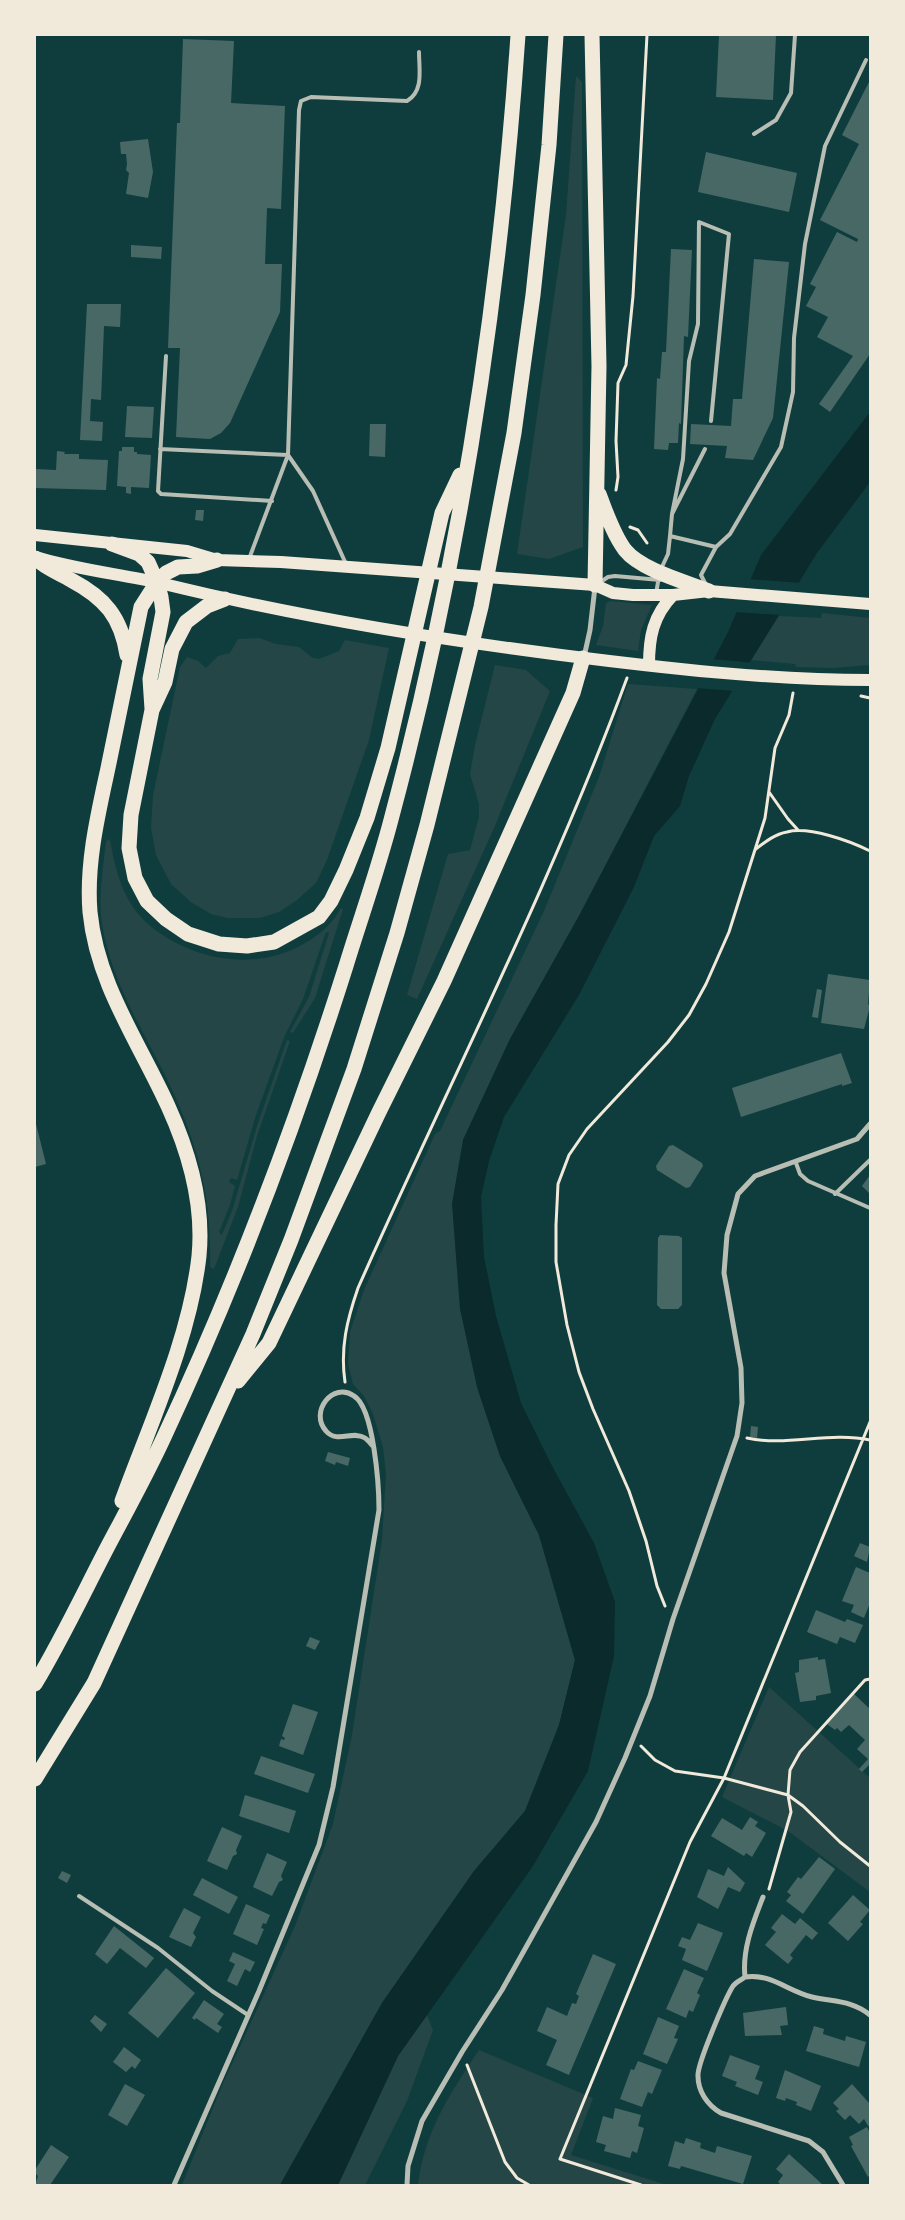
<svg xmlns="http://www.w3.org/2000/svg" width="905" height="2220" font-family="'Asap Condensed',sans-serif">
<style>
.green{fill:#244646}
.water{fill:#0a2a2b}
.pier{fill:#0f3d3e}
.building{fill:#486865}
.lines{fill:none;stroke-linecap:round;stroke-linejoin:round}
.path{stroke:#f1e9da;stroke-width:3}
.service{stroke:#b8beb3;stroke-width:4}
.minor{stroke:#b8beb3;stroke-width:5}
.primary{stroke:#f1e9da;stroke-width:12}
.motorway{stroke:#f1e9da;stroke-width:15}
</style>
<rect width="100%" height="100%" fill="#0f3d3e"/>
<!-- green -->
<path class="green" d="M576,76L582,82L583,547L549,559L517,554L566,215Z
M611,601L652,605L641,630L638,651L596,645L603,626L606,603Z
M822,613L870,618V665L833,668L796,667L795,664L751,660L779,616L821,618Z
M259,638L276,644L299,647L313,658L319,659L339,651L345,640L389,648L369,740L327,860L316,883L297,900L279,912L260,918H227L211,914L191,902L171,884L156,855L151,828L153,795L180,667L187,657L198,661L206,668L218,656L230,653L238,639Z
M495,665L526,670L550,691L494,828L417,999L407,995L448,854L470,850L479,817V804L470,774L475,745Z
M628,684L697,689L580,914L510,1039L463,1140L477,1387L500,1456L539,1535L575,1660L559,1725L525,1811L474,1871L382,2003L280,2185H182L221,2088L295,1926L333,1824L352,1735L382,1540L386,1474L383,1447L373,1414L364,1396L353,1384L348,1364L350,1332L364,1290L435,1134L440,1131L544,911L599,777Z
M110,839C115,870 123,902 148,924C189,959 250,972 300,946C317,937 331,926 341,908L343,909L315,998L293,1033L290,1032L309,997L329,933L326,932L303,999L285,1035L256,1115L237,1180L231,1178L229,1182L235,1186L230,1205L219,1232L222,1235L232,1211L258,1123L287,1040L290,1041L257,1136L238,1207L214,1269L210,1267C212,1197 198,1144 168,1081C143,1030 111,981 102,924C98,896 103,869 106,841Z
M769,1687L870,1778V1892L788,1831L722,1797Z
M427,2015L433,2030L407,2101L365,2185H338L398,2056Z
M479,2050L593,2098L571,2155L667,2185H418C424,2133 450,2093 479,2050Z"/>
<!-- water -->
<path class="water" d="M870,412V482L817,553L715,719L689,776L680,806L654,836L634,887L579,995L504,1117L489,1161L481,1197L484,1257L496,1316L521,1403L551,1464L594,1543L615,1602L614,1656L588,1771L533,1866L398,2056L338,2185H280L382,2003L474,1871L525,1811L559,1725L575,1660L539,1535L500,1456L477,1387L460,1309L452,1204L463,1140L510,1039L580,914L728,632L761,555Z"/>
<!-- pier -->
<path class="pier" d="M748,579L802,583L782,615L734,612Z
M710,659L735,661L753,663L735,691L695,688Z"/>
<!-- building -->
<path class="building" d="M719,35H776L773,100L716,97Z
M183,39L234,41L231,103L285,106L281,209L267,208L265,264H282L280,312L230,423L221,433L210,439L176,437L180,348H168L177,123H180Z
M870,80V354L830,412L819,404L853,356L817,337L828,317L806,306L816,287L810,284L837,232L857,242L858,239L820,220L859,144L842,135Z
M148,139L153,172L148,198L126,194L129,173L126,170L127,164L126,154H121L120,142Z
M706,152L797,173L789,212L698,192Z
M131,245L162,247L161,259L131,257Z
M671,249L692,250L688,337L684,336L681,424L679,423L678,443H669L668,450L654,449L657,378L660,379L662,352H666Z
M754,259L789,262L773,418L753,460L725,458L727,446L690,444L691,424L731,426L733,399H742Z
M87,304H121L120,327L104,326L101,400L91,399L90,421L103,422L102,441L80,440Z
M127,406L154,407L152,438L125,437Z
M370,424H386L385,457L369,456Z
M122,447H134V452H137V454L151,455L149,488L131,487V494L126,493V487L117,486L119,451H122Z
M57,451L65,452L64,454H79V459L108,460L106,490L35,488V469L56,470Z
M196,510H204L203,521L195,520Z
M828,974L870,980L868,1004L870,1006L864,1029L821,1023Z
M817,989L822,990L818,1018L812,1017Z
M841,1053L852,1083L842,1086V1084L741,1117L732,1088Z
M35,1120L46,1164L35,1167Z
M673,1145L702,1163L703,1166L690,1187L686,1188L657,1170L656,1166L669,1146Z
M870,1175V1194L862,1186Z
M660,1235L679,1236L682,1238V1305L678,1309H661L657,1305L658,1238Z
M751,1426L758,1427L757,1438L750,1437Z
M328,1452L350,1458L348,1466L336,1462L335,1465L325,1461Z
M860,1543L870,1547L867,1562L854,1556Z
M856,1567L870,1573V1603L864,1618L851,1612L854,1605L842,1601Z
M816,1610L845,1622L847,1619L863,1625L855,1643L840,1637L837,1644L807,1632Z
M310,1637L320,1641L315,1650L306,1646Z
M818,1657V1660L825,1659L831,1693L816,1696V1700L800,1702L795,1673L799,1672V1660Z
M854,1694L870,1709V1764L862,1772L859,1769L868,1759L857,1749L865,1740L849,1725L841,1732L837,1728L835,1730L827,1724Z
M293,1704L318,1712L303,1755L279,1746L281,1739L284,1740L285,1738L282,1736Z
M261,1756L315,1774L308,1793L254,1774Z
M245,1795L296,1811L289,1833L239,1816Z
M750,1817L758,1822L755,1826L766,1833L752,1857L746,1853L744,1856L711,1836L722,1818L742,1830Z
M222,1827L242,1836L236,1850L237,1854L233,1856L227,1870L207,1861Z
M267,1853L287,1862L281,1876L283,1880L279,1882L272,1896L253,1887Z
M819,1857L835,1869L803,1914L786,1901L791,1895L787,1892L798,1877L801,1879Z
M728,1867L745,1883L740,1892L728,1887L718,1909L697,1897L708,1869L724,1876Z
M62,1871L71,1875L67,1883L58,1878Z
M202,1878L238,1897L229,1914L193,1895Z
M853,1895L870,1910L860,1922L863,1924L848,1941L828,1923Z
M246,1904L270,1915L266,1924L263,1923L261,1928L264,1929L257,1945L233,1934Z
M184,1908L201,1917L193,1933L196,1937L191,1947L169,1937Z
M782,1914L795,1924L800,1918L818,1933L812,1940L806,1935L790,1955L793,1958L788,1964L765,1945L776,1932L771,1928Z
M698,1923L723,1933L707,1971L682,1960L686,1949L678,1946L682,1937L690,1940Z
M114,1926L154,1958L146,1968L120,1948L107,1964L95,1954Z
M233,1952L255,1962L250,1972L245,1969L237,1986L227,1981L235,1964L229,1961Z
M593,1954L616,1964L569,2075L546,2065L557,2040L537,2031L547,2007L567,2016L572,2003L576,2004L579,1996L576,1994Z
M166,1968L195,1993L158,2038L128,2013Z
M684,1969L704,1978L697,1993L700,1995L693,2012L689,2010L686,2018L666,2009Z
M204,2000L224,2014L217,2024L222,2027L218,2033L196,2018L195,2020L192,2018Z
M786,2007L788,2025L780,2026L782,2035L745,2036L743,2013Z
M95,2015L107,2024L101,2032L90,2021Z
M658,2017L679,2026L674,2038L678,2039L667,2064L643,2054Z
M814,2026L824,2029L823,2034L845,2041L846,2036L866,2042L859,2067L806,2051Z
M124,2047L141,2060L135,2069L132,2066L126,2072L113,2062Z
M730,2055L760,2066L755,2079L763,2082L758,2095L735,2086L737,2082L722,2076Z
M638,2061L662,2070L652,2094L648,2092L642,2107L620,2099L631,2069L634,2070Z
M785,2070L821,2086L811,2111L796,2105L797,2102L786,2098L785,2101L776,2098Z
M125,2084L145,2095L127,2126L108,2115Z
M852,2084L870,2104V2125L868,2126L864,2119L859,2124L850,2115L845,2120L836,2111L839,2109L833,2103Z
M615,2108L641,2115L638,2126L644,2128L637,2153L632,2151L630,2158L604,2151L606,2145L596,2142L603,2116L613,2119Z
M867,2127L870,2133V2175L868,2177L851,2146L853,2145L849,2137Z
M686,2138L701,2143L700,2148L715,2153L717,2146L752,2156L743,2184L681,2166L680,2169L668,2166L675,2141L684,2144Z
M51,2145L69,2157L50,2185H35L38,2176L35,2173V2170Z
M789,2154L810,2173L823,2185H781L778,2182L783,2175L776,2169Z"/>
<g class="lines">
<!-- path -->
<path class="path" d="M616,490L618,477L616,441L618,383L626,365L633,296L647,35
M630,527L638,530L647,543
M861,696L870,698
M769,792L788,819L798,830
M756,849C765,842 775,834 787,832C809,826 850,841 870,851
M345,1382C340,1348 347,1320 358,1288C448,1085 550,887 627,678
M747,1438C787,1447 829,1431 870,1440
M665,1606L657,1586L646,1541L629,1491L593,1409L579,1372L567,1325L556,1262V1225L558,1184L569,1155L587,1129L668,1042L689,1015L706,984L729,932L765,818L775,748L789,715L793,693
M641,1746L655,1760L675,1771L724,1778L788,1795L803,1806L840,1842L870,1866
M769,1889L791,1812L788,1795L790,1770L800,1752L865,1680L870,1679
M467,2065L505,2162L517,2178L529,2185
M641,2185L560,2159L690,1842L724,1778L870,1422"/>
<!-- service -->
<path class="service" d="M754,134L776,120L791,93L795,35
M166,356L158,491L161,494L272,501
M160,449L288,455L249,559
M705,449L672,514L683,459L689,361L698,324L699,222L729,234L711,421
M670,536L672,514
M716,547L730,534L781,447L793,392L794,338L805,244L825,146L866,60
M346,564L313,491L288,455L299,110L301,101L311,97L407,101C424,91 419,70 419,52
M661,569L668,554L670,536L716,547L701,575L706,585
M599,583L608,577L615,576L660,580
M656,594L659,576
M796,1163L800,1174L808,1181L870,1208
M835,1194L870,1160
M79,1896L158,1948L212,1991L248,2015"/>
<!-- minor -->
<path class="minor" d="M584,657L590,630L595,587
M763,1897C753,1923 742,1949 745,1977C741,1980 736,1982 733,1986C726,1997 697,2064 698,2076C698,2091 707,2105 721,2113L809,2141L823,2152L843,2185
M745,1977C770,1973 788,1991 812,1997C833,2002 852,2000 870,2015
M174,2185L259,1991L319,1845L333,1787L379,1510C379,1487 374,1408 354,1396C333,1381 309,1412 326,1431C337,1444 353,1430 365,1438C368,1440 371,1444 373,1446
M407,2185L408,2166L422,2121L462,2052L502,1990L596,1822L625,1758L650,1696L673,1619L737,1436L742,1403L741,1368L724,1273L727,1235L738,1194L755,1176L857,1139L870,1124"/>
<!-- primary -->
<path class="primary" d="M35,535L187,551L217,560L281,562L595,585L613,593L633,595H673L709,591L870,604
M36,557C77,570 122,574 164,584C295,616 428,638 561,655C663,668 767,680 870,680
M649,665C649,637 653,616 673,595"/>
<!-- motorway -->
<path class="motorway" d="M592,35L599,366L595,585
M599,494C606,512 613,534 625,550C641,570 686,582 709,591
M112,544L139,554L148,562L157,582L161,597L163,612L150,679L152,709
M35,558C45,568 59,573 71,580C105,598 121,617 127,655
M225,599L207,606L186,622L172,649L165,682L152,710L131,815L129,848L135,878L147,901L166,919L188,934L219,944L247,946L274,942L319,917L331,901L346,870L367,818L388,748L442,513L460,475
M238,1381L269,1343L379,1112L444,981L573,693L583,658
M122,1501C150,1424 190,1338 199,1256C204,1205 189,1152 168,1106C139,1042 97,984 90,912C86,864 98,814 108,768C119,714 130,661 141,607L157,582L166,573L178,567L197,566L217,560
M35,1684C62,1639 84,1592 108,1546C127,1510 147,1474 164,1437C235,1285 295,1127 346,966C361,917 379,867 392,816C460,561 500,298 518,35
M35,1779L94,1683L253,1334L291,1240L354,1069L397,933L427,825L481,607L514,433L533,295L549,145L556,35"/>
</g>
<!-- border -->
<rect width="905" height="2220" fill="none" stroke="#f1e9da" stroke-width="72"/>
</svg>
